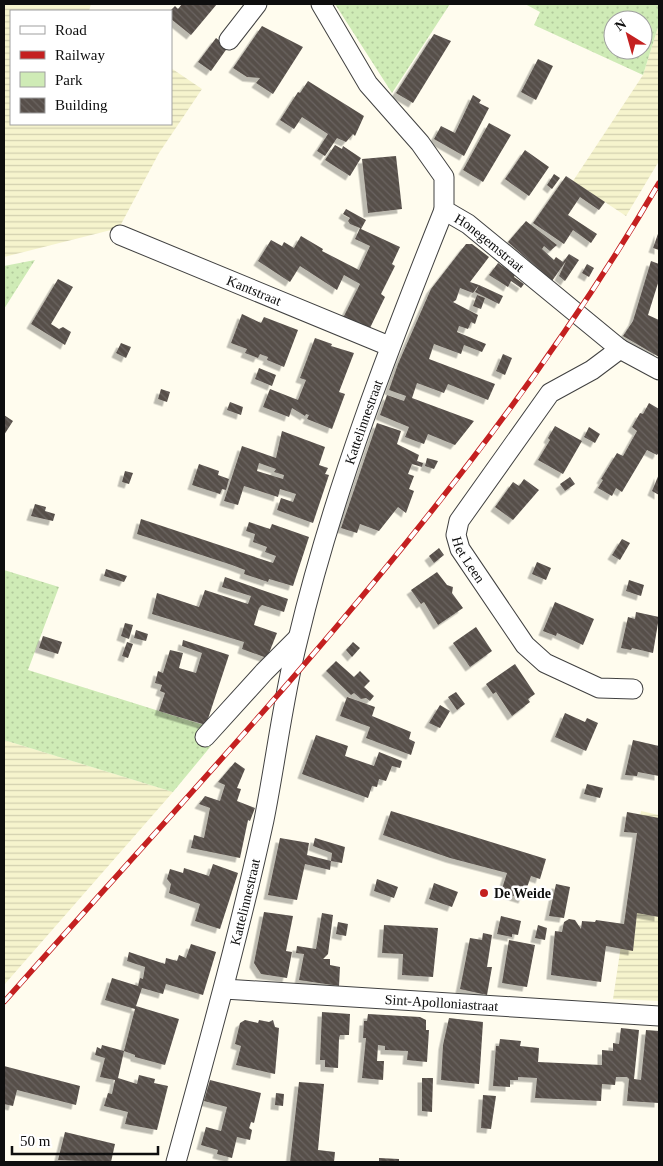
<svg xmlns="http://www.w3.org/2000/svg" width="663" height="1166" font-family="'Times New Roman',serif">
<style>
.farmland{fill:url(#farmland-rules)}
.green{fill:url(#green-dots);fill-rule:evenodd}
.building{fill:url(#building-back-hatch);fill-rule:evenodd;filter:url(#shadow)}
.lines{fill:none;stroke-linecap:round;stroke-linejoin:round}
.minor-casing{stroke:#414141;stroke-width:21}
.minor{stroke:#fff;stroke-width:19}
.rail-casing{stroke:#c42020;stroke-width:5.5}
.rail{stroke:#fff;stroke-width:4;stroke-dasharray:11;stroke-linecap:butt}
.poi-dot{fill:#c42020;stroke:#fff;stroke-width:2}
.labels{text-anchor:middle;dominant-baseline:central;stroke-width:5;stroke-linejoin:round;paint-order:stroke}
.street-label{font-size:14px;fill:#0e0e0e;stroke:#fff}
.poi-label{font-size:14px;font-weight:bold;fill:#0e0e0e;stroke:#fff;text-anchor:start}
</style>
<defs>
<pattern id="farmland-rules" width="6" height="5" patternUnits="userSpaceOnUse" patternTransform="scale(1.25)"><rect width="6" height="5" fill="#f6f4cd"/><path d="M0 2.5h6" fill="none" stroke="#d2d0af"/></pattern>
<pattern id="green-dots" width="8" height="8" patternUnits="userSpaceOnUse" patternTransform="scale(1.25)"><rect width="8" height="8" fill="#cfebb6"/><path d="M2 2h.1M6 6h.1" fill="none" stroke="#b1c89b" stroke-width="1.8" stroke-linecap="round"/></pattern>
<pattern id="building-back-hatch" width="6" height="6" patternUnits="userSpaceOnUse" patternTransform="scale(1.25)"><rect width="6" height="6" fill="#574f4a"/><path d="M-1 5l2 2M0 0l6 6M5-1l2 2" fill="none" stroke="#6a6460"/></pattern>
<filter id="shadow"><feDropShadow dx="-4.5" dy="4.5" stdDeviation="0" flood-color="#0004"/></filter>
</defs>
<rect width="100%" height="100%" fill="#fffcee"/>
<!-- farmland -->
<path class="farmland" d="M4,4H91L89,11H11V124H171V68L202,89L159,153L119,228L4,257Z
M659,24V161L626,216L573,181L643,75Z
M4,740L173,792L4,985Z
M641,811L659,815V1001L613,999Z"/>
<!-- green -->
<path class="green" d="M335,4H450L392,93Z
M525,4H659V24L643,75L534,25L540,12ZM613,20H643V50H613Z
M35,260L4,309V266Z
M4,570L59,587L28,670L207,726L199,736L211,746L173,792L4,740Z"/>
<!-- building -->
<path class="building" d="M182,4H217L191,35L171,19V10L175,6L178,9Z
M262,26L303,47L273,94L256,83L260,78L247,77L233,68Z
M434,34L451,41L413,103L396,93Z
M216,38L228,47L211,71L198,62Z
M538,59L553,66L536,100L521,92Z
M308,81L364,116L355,136L353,134L346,142L337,138L325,156L317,151L328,134L302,117L294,129L280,120L298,92L300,93Z
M473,95L481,100L479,103L489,108L464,156L434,139L441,126L455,133Z
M489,123L511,135L483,182L463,170Z
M335,145L342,149L343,146L361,158L350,176L325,160Z
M525,150L549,167L529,196L505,179Z
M396,156L402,209L368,213L362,159Z
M554,174L560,178L552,189L547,185Z
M566,176L605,202L599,210L580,197L568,215L597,234L591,243L573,230L564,244L533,223Z
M346,209L366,220L361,229L400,247L392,264L395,266L381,294L385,297L369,330L343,318L360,284L344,275L337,290L300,266L290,282L258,261L271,240L282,246L284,242L294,248L301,236L323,249L322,251L359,270L370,246L355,239L360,228L350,224L348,221L350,218L343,214Z
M526,221L557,245L550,251L544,246L542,249L554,260L556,257L563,262L569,254L579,260L565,281L559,276L566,261L552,281L508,242Z
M659,231V250L653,248Z
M466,244H472L489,257L470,282L479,285L473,293L460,288L456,300L453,302L478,315L475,324L471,322L468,329L459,326L457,332L486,344L482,352L464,345L461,354L434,344L429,359L495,384L488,400L448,384L444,393L417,383L412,398L474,421L455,445L428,434L424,444L405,437L409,427L380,415L387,395L404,401L406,396L389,390L398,364L431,289Z
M651,261L659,264V280L648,315L659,320V357L623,336L633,321Z
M498,263L515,275L514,277L524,284L521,288L511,281L508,287L489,275Z
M587,264L594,268L589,277L582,273Z
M58,279L73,287L51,324L59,329L63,327L71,332L65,345L31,324Z
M479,285L503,296L499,304L475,292Z
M477,295L485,298L481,309L473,306Z
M242,314L261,323L264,317L298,330L284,367L267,360L268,357L260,354L258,358L245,353L247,349L231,343Z
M315,338L332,344L331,346L354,353L339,392L345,394L332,429L307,419L309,415L306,414L305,416L292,408L289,417L263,407L270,389L298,400L306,380L300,378Z
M121,343L131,347L126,358L116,353Z
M503,354L512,358L505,375L496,371Z
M259,368L276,375L272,386L255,379Z
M161,389L170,392L167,402L158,399Z
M230,402L243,407L241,415L227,410Z
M649,403L659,409V452L657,455L647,450L622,492L616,488L612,496L598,488L603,480L601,479L617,453L623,456L637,431L632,427L640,413L643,414Z
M4,415L13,421L4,435Z
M377,423L401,431L397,444L419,455L417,461L423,463L422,467L412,464L408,474L414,476L409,489L414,491L406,513L398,507L379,531L360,524L357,533L341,528Z
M555,426L582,441L563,474L538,460L550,440L548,438Z
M589,427L600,434L595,443L584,437Z
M282,431L325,447L319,465L328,468L325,474L329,475L313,523L277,510L281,498L293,502L296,494L280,489L278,497L244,486L238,505L224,501L242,446L276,458ZM259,463L276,469L274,472L284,475L283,479L257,471Z
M427,458L438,461L434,469L425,466Z
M199,464L219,471L218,475L229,479L226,490L222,489L220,494L192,485Z
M125,471L133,473L129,484L122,482Z
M659,474V495L652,491Z
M570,477L575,484L565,491L560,484Z
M524,479L539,490L513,520L495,507L513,482L519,486Z
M35,504L46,507L45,511L55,514L53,521L31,516Z
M141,519L273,563L276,556L265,552L267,547L253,542L255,534L246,531L249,522L270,529L272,524L309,537L293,586L269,579L268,582L244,574L245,570L232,565L137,534Z
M622,539L630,543L620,560L612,555Z
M439,548L444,555L434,563L429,556Z
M537,562L551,568L546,580L532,574Z
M106,569L127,576L124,582L104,576Z
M437,572L447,585L453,587L452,593L463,608L438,625L424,602L421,604L411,590Z
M225,577L288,599L284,612L262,605L259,608L254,625L277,633L267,658L242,649L244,642L152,614L157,593L199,607L205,590L248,604L251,596L222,587Z
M629,580L644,585L641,596L626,591Z
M555,602L594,619L583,645L557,633L556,636L543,631Z
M636,612L659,617L653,653L632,648L631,650L621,648L628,617L635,619Z
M125,623L133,625L129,639L121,636Z
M476,627L492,651L470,667L453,643Z
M136,630L148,634L146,641L134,638Z
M43,636L62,642L58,654L39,648Z
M183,640L229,655L206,725L159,711L165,693L160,691L162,685L155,683L158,671L163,673L170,650L183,653L179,668L196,673L202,653L182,646Z
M127,642L133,644L128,658L122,656Z
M353,642L360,648L352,657L346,650Z
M336,661L354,677L360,671L370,681L364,687L374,696L370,701L366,698L361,699L354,693L351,695L326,671Z
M515,664L535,694L528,699L530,702L512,716L496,692L493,694L486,684Z
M456,692L465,704L457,710L448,697Z
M347,697L375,707L372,716L411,732L409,739L415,742L411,755L366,738L370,727L340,716Z
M440,705L450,711L440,728L429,723Z
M565,713L585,722L587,718L598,723L586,751L555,737Z
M316,735L348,746L345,756L374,766L379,752L402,761L400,768L392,766L386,781L379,779L377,787L372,786L368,798L302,774Z
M633,740L659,746V776L638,772L637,776L625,775Z
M235,762L245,769L237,788L241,789L237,801L255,808L250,821L248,820L240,858L191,848L194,835L204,838L210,808L199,804L205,796L220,801L225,785L218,782Z
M587,784L603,788L600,798L584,794Z
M391,811L546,859L540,879L531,876L523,899L501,892L507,873L450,858L383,835Z
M627,812L659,818V917L637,913L633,951L606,946L601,982L551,975L555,931L562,932L564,922L569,919L575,920L581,929L582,921L595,922L596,920L624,924L637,833L624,832Z
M280,838L309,843L307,855L331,861L330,870L305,864L297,900L268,895Z
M315,838L345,847L342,863L331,861L332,853L313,846Z
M213,864L238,873L220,929L195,921L200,904L169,893L171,884L167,879L170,869L183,873L184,868L209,876Z
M377,879L398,887L394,898L374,891Z
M434,883L458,892L452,907L429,899Z
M556,884L570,887L564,918L549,916Z
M264,912L293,916L286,951L292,952L287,978L261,974L254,963Z
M322,913L333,915L328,954L323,959H330V965L340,967L339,986L299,980L304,954L296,953L297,946L316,949Z
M501,916L521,921L518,935L512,934V937L497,934Z
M338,922L348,924L346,936L336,934Z
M384,925L438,928L433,977L402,975L403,954L382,953Z
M538,925L547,928L545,940L535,938Z
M483,933L492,935L487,967H492L487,995L460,989L470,938L482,940Z
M509,940L535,945L527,987L502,983Z
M191,944L216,952L203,995L166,984L163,994L142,988L136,1006L179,1019L165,1065L135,1057V1055L124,1051L135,1009L105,1000L112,978L138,986L140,978L143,979L145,967L127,961L129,952L165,964L166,958L177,961L179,955L186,958Z
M322,1012L350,1014L349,1035H340L339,1038L338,1068L325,1067V1060H320Z
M368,1014L420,1017L426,1020V1030H429L427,1062L407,1060L408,1051L385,1050V1046L378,1045L377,1061H384L383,1080L362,1078L366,1038H363L364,1021H367Z
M449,1018L483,1022L479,1084L441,1080L443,1045Z
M245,1020L258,1023L259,1020L269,1022L273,1020L275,1027L279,1028L275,1074L236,1065L241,1046L235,1044L240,1023Z
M621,1028L639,1030L634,1079L641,1080L646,1030L659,1031V1103L627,1101L629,1079L627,1077H616L615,1085L602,1084L601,1101L535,1098L537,1078L518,1077V1080H510V1087L493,1086L496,1046H499L500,1039L521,1041L520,1046L539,1048L538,1062L602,1065V1050L613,1051V1043L619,1044Z
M102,1045L124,1051L118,1078L137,1084L139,1075L155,1079L154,1083L168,1086L157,1130L125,1124L128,1112L104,1106L108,1093L112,1094L115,1080L100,1077L105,1058L95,1055L97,1047L101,1049Z
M4,1066L80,1086L76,1105L17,1090L13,1106L4,1104Z
M422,1078H433L432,1112L422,1111Z
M210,1080L261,1093L254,1123L251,1122L249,1128L252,1130L250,1140L237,1137L232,1158L217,1154L218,1150L201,1145L206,1127L221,1131L227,1107L204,1101Z
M299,1082L324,1084L318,1150L335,1152L334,1162H290Z
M276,1093L284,1094L283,1106L275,1105Z
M483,1095L496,1096L491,1129L481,1128Z
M65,1132L115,1144L111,1162L58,1160Z
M379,1158L399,1159V1162H379Z"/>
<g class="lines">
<defs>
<g id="minor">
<path id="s1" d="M321,4L368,84L420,143L444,177V210L468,224L620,349L659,370"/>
<path d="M229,40L257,4"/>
<path id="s2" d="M120,235L389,346"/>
<path id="s3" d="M620,349L592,370L550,393L459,521L456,535L460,549L525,645L545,663L599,688L633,689"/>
<path d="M205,737L264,672L297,639"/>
<path id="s4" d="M224,989L659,1016"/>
<path id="s5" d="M176,1162C207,1049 239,935 264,820C276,760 283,698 298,639C333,492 388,350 444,210"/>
</g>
</defs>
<!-- minor casing -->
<use href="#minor" class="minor-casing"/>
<!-- minor -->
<use href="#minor" class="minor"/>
<defs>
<path id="rail" d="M4,1002C236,740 482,487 659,183"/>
</defs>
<!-- rail casing -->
<use href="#rail" class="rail-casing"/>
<!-- rail -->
<use href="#rail" class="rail"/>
</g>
<!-- markers -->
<circle class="poi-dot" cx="484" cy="893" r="5"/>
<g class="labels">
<!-- street labels -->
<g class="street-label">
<text stroke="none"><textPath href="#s1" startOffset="302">Honegemstraat</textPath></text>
<text stroke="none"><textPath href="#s2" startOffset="145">Kantstraat</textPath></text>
<text stroke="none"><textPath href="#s5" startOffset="764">Kattelinnestraat</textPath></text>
<text stroke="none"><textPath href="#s3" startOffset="282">Het Leen</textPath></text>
<text stroke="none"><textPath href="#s5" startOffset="269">Kattelinnestraat</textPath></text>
<text stroke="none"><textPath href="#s4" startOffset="218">Sint-Apolloniastraat</textPath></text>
</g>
<!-- poi labels -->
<g class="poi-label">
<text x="494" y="893">De Weide</text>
</g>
</g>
<!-- border -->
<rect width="663" height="1166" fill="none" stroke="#0e0e0e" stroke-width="10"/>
<!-- legend -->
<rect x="10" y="10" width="162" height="115" fill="#ffffff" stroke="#9f9f9f"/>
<rect x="20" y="26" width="25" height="8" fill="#ffffff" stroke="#9f9f9f"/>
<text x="55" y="35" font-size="15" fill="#0e0e0e">Road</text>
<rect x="20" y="51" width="25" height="8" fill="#c42020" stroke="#9f9f9f"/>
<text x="55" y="60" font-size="15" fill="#0e0e0e">Railway</text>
<rect x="20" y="72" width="25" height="15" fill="#cfebb6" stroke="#9f9f9f"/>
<text x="55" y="85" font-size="15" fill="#0e0e0e">Park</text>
<rect x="20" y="98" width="25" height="15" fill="url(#building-back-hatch)" stroke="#9f9f9f"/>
<text x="55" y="110" font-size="15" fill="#0e0e0e">Building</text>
<!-- north arrow -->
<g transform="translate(628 35) rotate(323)"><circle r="24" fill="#ffffff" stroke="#9f9f9f"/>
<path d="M0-4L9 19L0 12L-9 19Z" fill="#c42020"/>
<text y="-8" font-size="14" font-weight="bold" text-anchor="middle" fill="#0e0e0e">N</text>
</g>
<!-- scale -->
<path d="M12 1146v8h146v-8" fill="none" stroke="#0e0e0e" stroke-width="2.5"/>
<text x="20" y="1146" font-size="15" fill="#0e0e0e" stroke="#ffffff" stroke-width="4" paint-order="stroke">50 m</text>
</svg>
